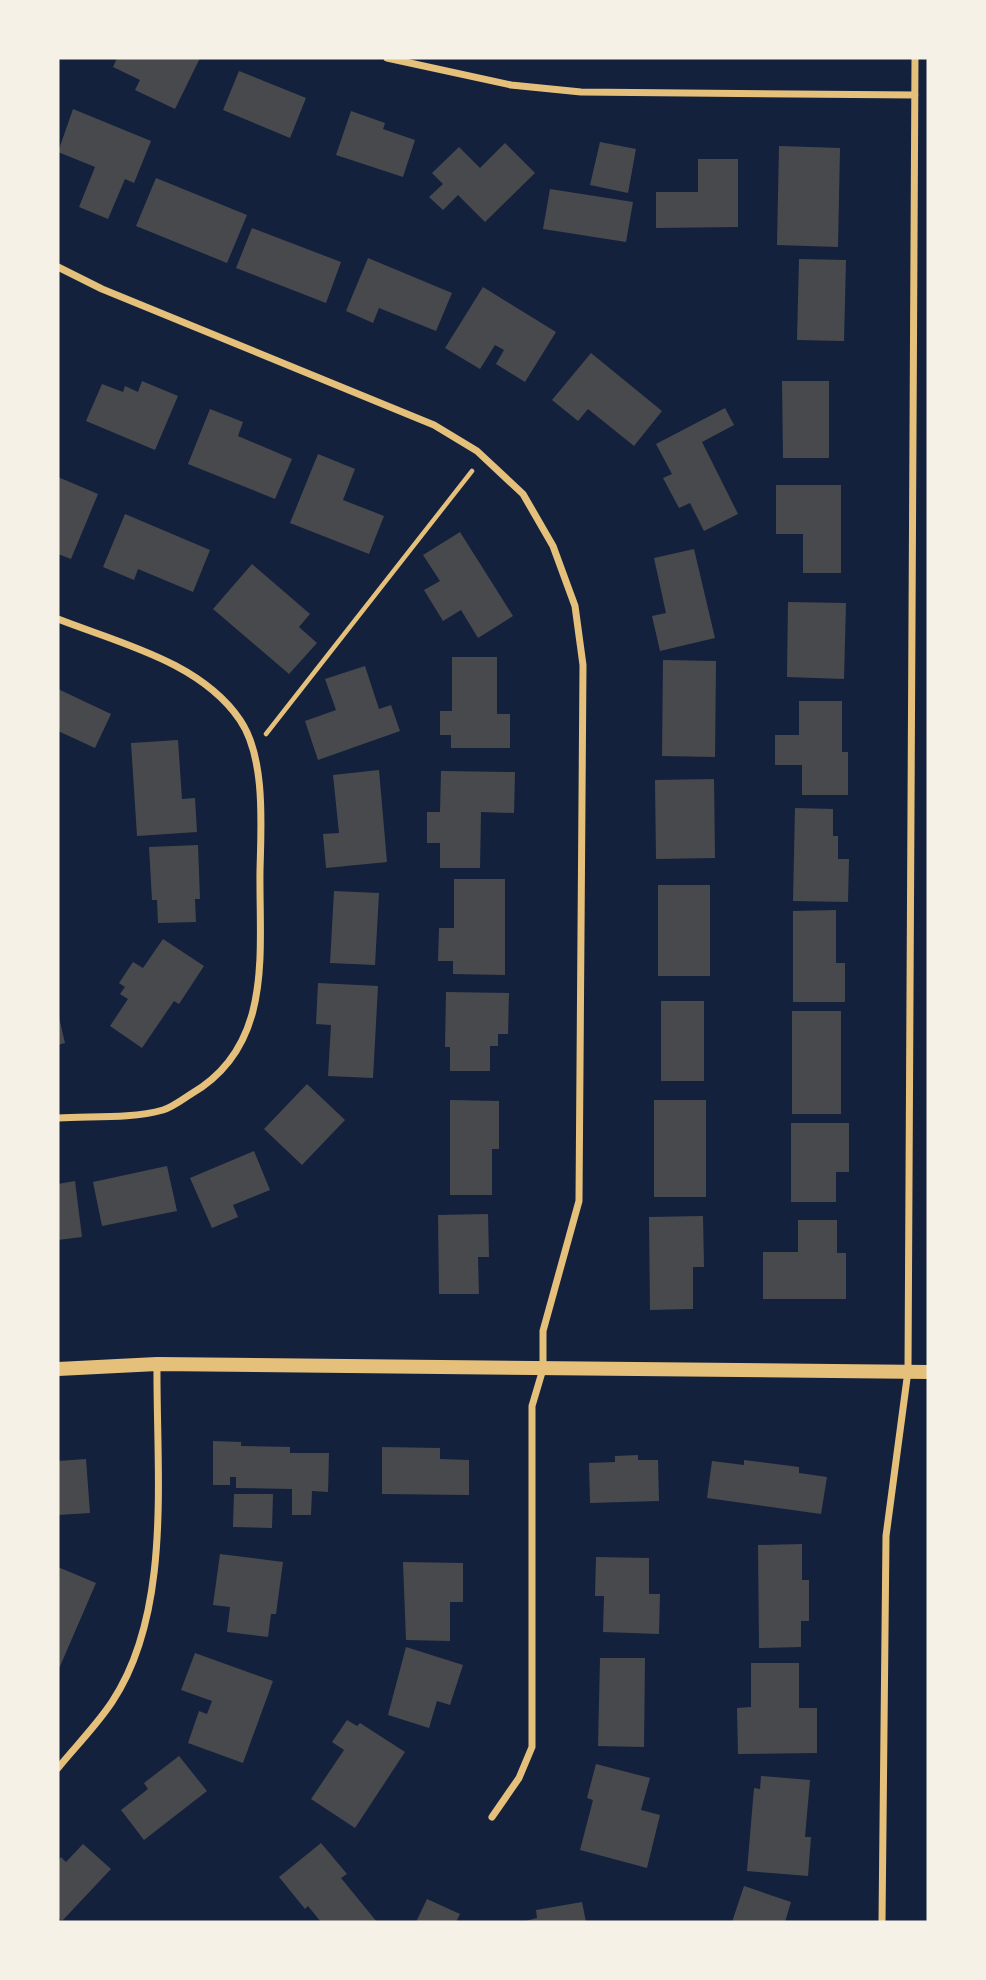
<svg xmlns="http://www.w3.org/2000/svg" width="986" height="1980" font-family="'Exo 2',sans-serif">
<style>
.building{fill:#48494c}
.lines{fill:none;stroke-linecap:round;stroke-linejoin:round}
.path{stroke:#e5c07b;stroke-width:4.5}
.minor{stroke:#e5c07b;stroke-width:7}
.secondary{stroke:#e5c07b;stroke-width:14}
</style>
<rect width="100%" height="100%" fill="#14213d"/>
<!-- building -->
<path class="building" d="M117,58H200L175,109L135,90L140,80L113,67Z
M239,71L306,98L290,138L223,110Z
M73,109L151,141L134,183L125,179L108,219L79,207L95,167L58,152Z
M351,111L385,123L383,129L415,140L403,177L336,155Z
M600,142L636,149L628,193L590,185Z
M505,143L535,173L485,222L458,195L443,210L429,197L443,184L432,173L459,147L480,168Z
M779,146L840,148L838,247L777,245Z
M698,159H738V227L656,228V192H698Z
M156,178L247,215L227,263L136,226Z
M550,189L633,202L626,242L543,229Z
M252,228L341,262L326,303L236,268Z
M368,258L452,293L436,331L379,308L373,323L346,311Z
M799,259L846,260L844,341L797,340Z
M483,287L556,332L525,382L496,364L504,350L495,345L480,369L445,348Z
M591,353L662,411L634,446L588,409L578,421L552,400Z
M142,381L178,396L155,450L86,421L102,384L123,392L125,386L138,392Z
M782,381H829V458H783Z
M725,408L734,425L702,442L738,514L704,531L690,503L679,508L663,478L672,474L656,444Z
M210,409L243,422L238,436L292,459L275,499L188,464Z
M318,454L355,469L343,500L384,516L369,554L290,523Z
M58,477L98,494L71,559L58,554Z
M776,485H841V573H803V534H776Z
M125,514L210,550L193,592L138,569L134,580L103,567Z
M460,532L513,616L478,638L461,610L443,621L424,590L440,581L423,555Z
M694,549L715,638L660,651L652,616L666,613L654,558Z
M252,564L310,614L299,627L317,643L289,674L213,609Z
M788,602L846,603L844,679L787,677Z
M452,657H497V714H510V748H451V735H440V711H452Z
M663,660L716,661L715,757L662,756Z
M365,666L379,709L391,705L400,731L318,760L305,721L336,710L325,679Z
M58,689L111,714L95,748L58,731Z
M799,701H842V752H848V795H802V765H775V735H799Z
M178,740L182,799L195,798L197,832L137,836L131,743Z
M379,770L387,862L326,868L323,834L339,833L333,775Z
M441,771L515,772L514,813L481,812L480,868H440V843H427V812H440Z
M714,779L715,858L656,859L655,780Z
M795,808L833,809V836H838V859H849L848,902L793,901Z
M198,845L200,899H195L196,922L158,923L157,900H152L149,847Z
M454,879H505V975L453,974V961H438L439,928H454Z
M658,885H710V976H658Z
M334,891L379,893L375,965L330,963Z
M836,910V963H845V1002H793V911Z
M163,939L204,966L179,1004L174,1001L142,1048L110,1026L128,999L120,994L125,987L119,983L133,962L143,968Z
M318,983L378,986L373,1078L328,1076L331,1025L316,1024Z
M446,992L509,993L508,1034H498V1046H490V1071H450V1047H445Z
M661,1001H704V1081H661Z
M792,1011H841V1114H792Z
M58,1013L65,1043L58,1045Z
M307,1084L345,1120L302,1165L264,1129Z
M450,1100L499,1101V1149H492V1195H450Z
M654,1100H706V1197H654Z
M791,1123H849V1172H836V1202H791Z
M254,1151L270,1190L233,1205L238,1217L212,1228L190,1178Z
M167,1166L177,1211L102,1226L93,1182Z
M75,1181L82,1237L58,1240V1184Z
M488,1214L489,1257H478L479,1294H439L438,1215Z
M703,1216L704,1267H693V1309L650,1310L649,1217Z
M798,1220H837V1253H846V1299H763V1252H798Z
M213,1441L241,1442V1446L290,1447V1453H329L328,1492L312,1491L311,1515H292V1489L236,1488V1477H230V1485H213Z
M382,1447L440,1448V1459L469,1460V1495L382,1494Z
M638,1455V1460H658L659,1501L590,1503L589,1463L615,1462V1456Z
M86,1459L90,1513L58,1515V1461Z
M744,1460L799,1467V1473L827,1477L821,1514L707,1498L712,1461L744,1465Z
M234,1494H273L272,1528L233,1527Z
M802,1544V1580H809V1621H801V1647L759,1648L758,1545Z
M220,1554L283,1562L276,1614H271L268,1637L227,1632L230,1607L213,1605Z
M596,1557L649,1558V1594H660L659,1634L603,1632L604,1596H595Z
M403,1562L463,1563V1602H450V1641L406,1640Z
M58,1567L96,1583L58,1671Z
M406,1647L463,1665L450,1705L437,1701L429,1728L388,1715Z
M195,1653L273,1681L243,1763L188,1743L199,1711L207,1714L212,1701L181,1690Z
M600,1658H645L644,1747L598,1746Z
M751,1663H799V1708H817V1753L738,1754L737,1708L751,1707Z
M347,1720L357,1726L360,1723L405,1752L355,1828L311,1799L344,1750L332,1742Z
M179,1756L207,1791L144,1840L121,1810L148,1789L144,1783Z
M596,1764L650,1778L641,1810L660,1815L647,1868L580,1850L593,1800L587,1798Z
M761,1776L810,1780L805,1837H811L808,1876L747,1871L754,1788L760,1789Z
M321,1843L347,1874L341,1878L377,1922H321L308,1906L305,1909L279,1877Z
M83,1844L111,1869L62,1921L58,1917V1861L61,1857L66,1862Z
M744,1886L791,1902L785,1922H732Z
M427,1899L460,1914L456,1922H416Z
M582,1902L586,1922H522L537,1918L536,1910Z"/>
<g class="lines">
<!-- path -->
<path class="path" d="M266,734L472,471"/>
<!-- minor -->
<path class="minor" d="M387,58L511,85L581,92L915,95
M58,267L102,289L434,425L477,451L523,494L553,546L575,606L583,665L579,1201L543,1331V1369L532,1406V1747L519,1778L492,1817
M58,619C119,643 201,662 240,720C266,758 261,827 260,871C259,953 274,1046 191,1094C183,1099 173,1107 163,1110C131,1119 91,1116 58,1118
M58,1768C75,1747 96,1726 112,1702C173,1610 156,1471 157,1364
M882,1922L886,1536L908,1371L915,58"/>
<!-- secondary -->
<path class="secondary" d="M58,1369L157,1364L928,1372"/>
</g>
<!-- border -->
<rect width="986" height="1980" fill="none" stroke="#f6f1e7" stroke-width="119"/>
</svg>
